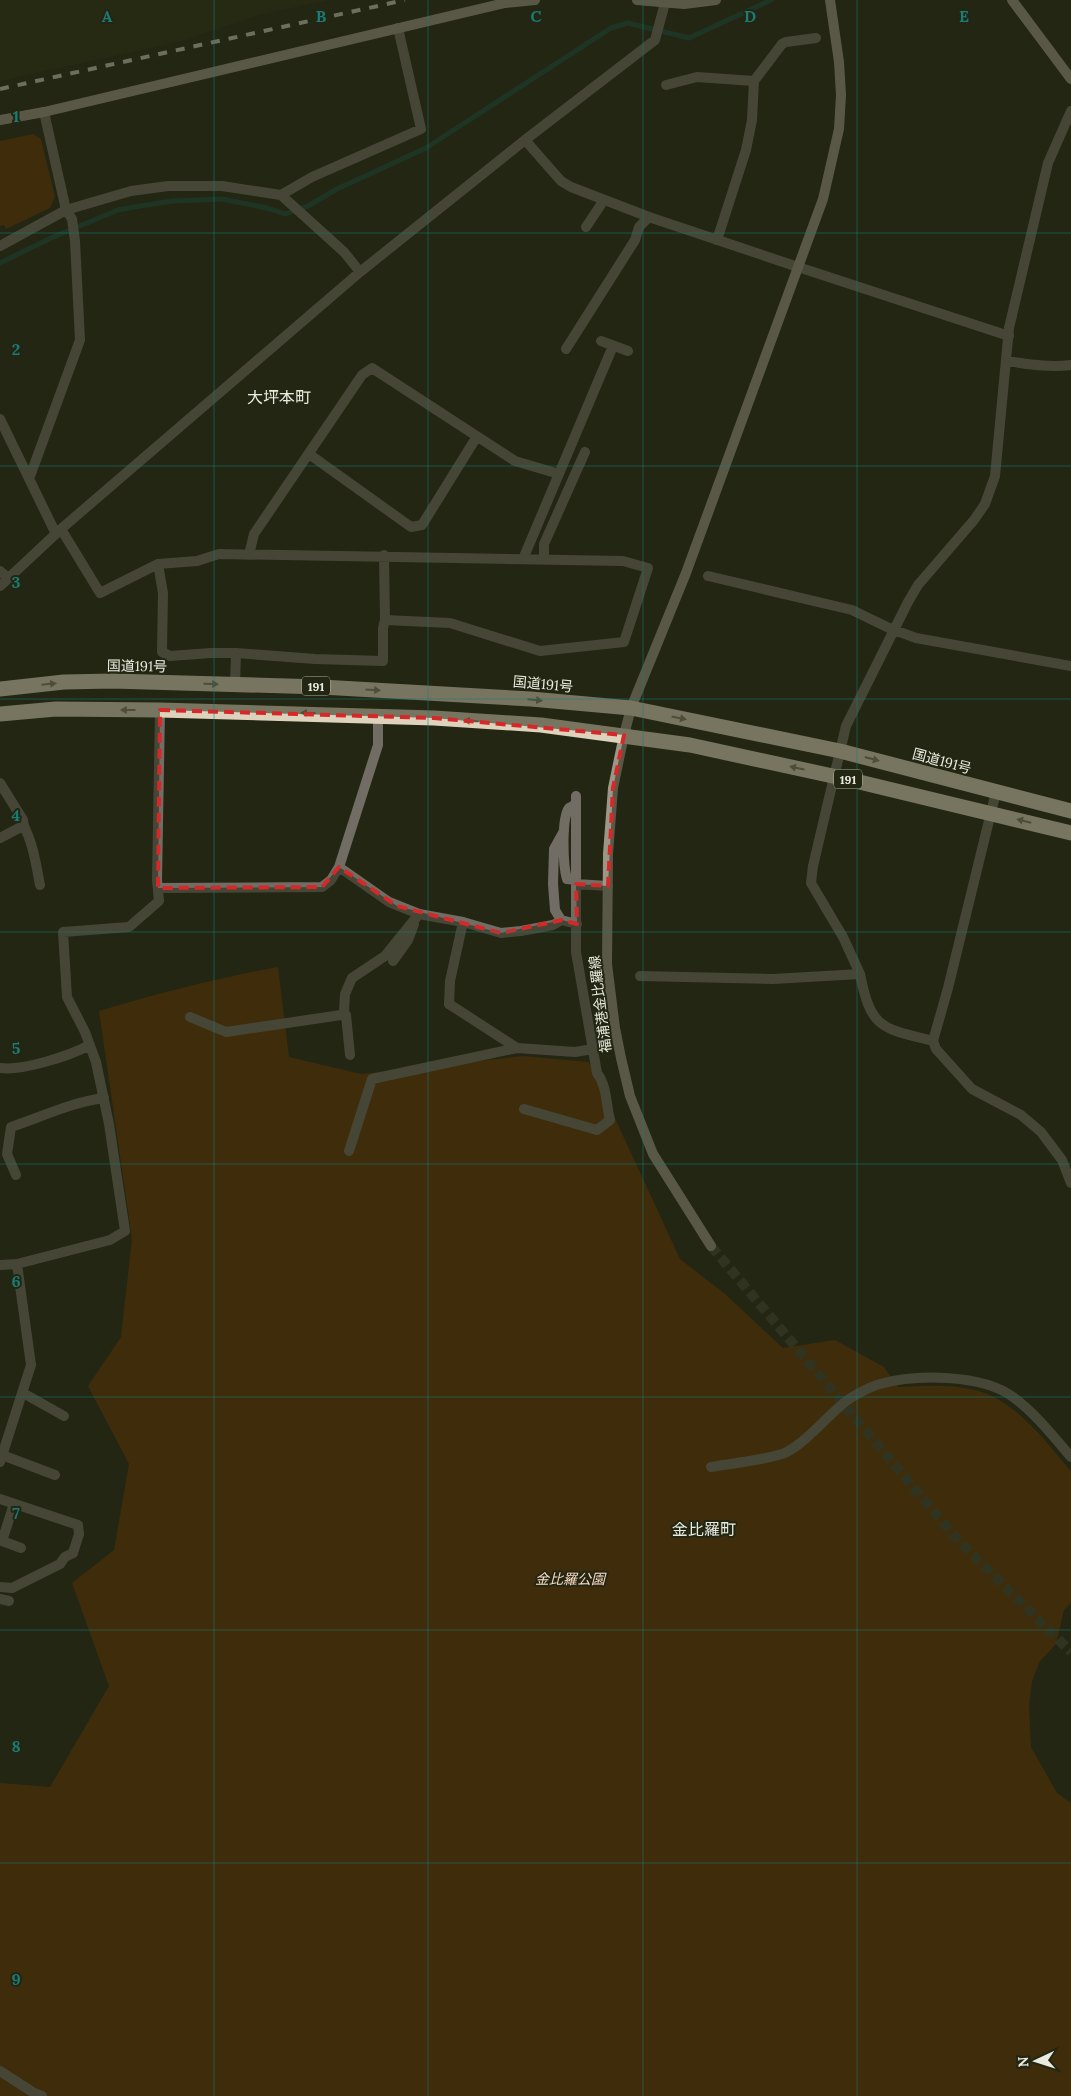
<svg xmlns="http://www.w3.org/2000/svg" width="1071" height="2096" font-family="Lora,'Noto Sans JP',serif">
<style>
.built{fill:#2b2f15}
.green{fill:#613404}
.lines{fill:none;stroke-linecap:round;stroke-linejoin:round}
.stream{stroke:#19483d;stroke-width:5}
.secondary-tunnel{stroke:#414431;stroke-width:10;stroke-dasharray:10 5;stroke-linecap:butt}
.lane{stroke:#716d64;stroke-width:10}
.street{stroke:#716d64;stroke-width:10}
.secondary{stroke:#9c9687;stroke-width:10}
.highway{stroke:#ddd3bc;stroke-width:15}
.rail{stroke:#c4c7b9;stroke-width:4;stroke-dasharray:9 9;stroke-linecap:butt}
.oneway{fill:#807c68}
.marked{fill:none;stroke:#d62828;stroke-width:4;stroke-dasharray:10 6;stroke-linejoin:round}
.grid{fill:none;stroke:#1a7c74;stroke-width:1;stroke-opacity:0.55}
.labels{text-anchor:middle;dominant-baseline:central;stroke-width:4;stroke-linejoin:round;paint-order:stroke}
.shield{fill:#232613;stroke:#adb0a1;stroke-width:1}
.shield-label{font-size:12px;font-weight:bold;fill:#e8ebde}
.street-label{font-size:14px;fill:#e8ebde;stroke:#232613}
.park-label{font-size:14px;font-style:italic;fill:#fadac2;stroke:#232613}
.quarter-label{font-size:16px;fill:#e8ebde;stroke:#232613}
.grid-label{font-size:16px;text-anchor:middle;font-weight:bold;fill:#1a7c74;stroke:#232613;stroke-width:4;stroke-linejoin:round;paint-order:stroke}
</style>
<rect width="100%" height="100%" fill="#232613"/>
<!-- built -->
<path class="built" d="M0,0H328L255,16L174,43L0,81Z"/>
<!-- green -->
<path class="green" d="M33,134L41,139L55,197L50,208L6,229L4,225L0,226V141Z
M278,967L289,1057L361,1074L523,1056L589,1062L680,1259L725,1294L783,1348L835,1340L884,1367L898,1387C923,1386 951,1384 975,1390C1016,1400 1045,1441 1071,1471V1603L1064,1610L1056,1644L1040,1661L1032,1681L1029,1706L1031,1747L1057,1793L1071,1803V2096H0V1783L50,1787L109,1686L72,1583L114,1550L129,1464L88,1386L121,1337L132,1239L99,1011C158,993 217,978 278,967Z"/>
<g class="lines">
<!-- stream -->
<path class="stream" d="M0,263L51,238L118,210L134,207L173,201L222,199L267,208L285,214L308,206L337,189L426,148L611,28L628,23L689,38L771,0"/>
<!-- secondary-tunnel -->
<path class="secondary-tunnel" d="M711,1246L956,1538L1071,1652"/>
<!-- lane -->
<path class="lane" d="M666,85L697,77L754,81
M717,240L746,150L752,120L754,81L782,44L786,42L816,38
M798,267L1009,336
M566,349L635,240L639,227L649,217
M393,961L408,940L414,924
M449,1004L517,1048
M344,1012L346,1015L350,1055
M190,1017L226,1032L341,1015L344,1012L345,994L352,978L385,956L419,914
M16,1175L7,1154L11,1127C41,1117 72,1102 104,1098
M23,1393L64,1416
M2,1455L55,1475
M0,1587L12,1588L60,1564L65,1557L73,1553"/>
<!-- street -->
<path class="street" d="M525,140L561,181L571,187L649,217L798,267
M281,195L312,177L421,129L398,28
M586,227L604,200
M0,246L66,210L131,191L168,186H222L281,195L344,252L360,272
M601,341L628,351
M1007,361C1028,364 1049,368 1071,365
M0,419L56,534
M309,454L411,527L422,525L476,438
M29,479L80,340L75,241L72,219L66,210L44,112
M61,529L100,593L158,564L197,561L219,554L623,561L648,568L624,642L540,651L450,623L385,620
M249,555L254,534L362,375L372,368L515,461L559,474
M523,559L613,346
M544,560V544L585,452
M158,564L163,593L162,652L170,656L211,653H236L235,684
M0,571L8,578
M708,576L852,610L889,628L916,638L1071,666
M0,586L61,529L360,272L525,140L655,40L665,3
M236,653L315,659L383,661V628L385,620L384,555
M0,783L23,820C23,827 27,831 29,838C35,853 37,870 40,885
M576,804C574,805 571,807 569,808C561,819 563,866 567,879L576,880
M564,831L554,849L553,884L555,910L561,920L577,924
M0,838L23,826
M339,867L389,902L419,914L463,922L501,933L521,931L553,925L562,920
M576,884L608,886
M158,888L322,887L331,880L339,867L378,745V716
M860,974L843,937L811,883L813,866L846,726L908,602L918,585L974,520L985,504L995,476L1009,328L1048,163L1071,111
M640,976L773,979L860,974C871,1029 881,1028 933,1041L936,1049L972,1089L1021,1115L1041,1132L1062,1160L1071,1183
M449,1004L450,981L463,922
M933,1041L948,988L996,792
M0,1068C23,1071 69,1056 90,1045
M524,1109L597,1130L610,1120C606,1104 607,1086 597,1073L576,952V796
M349,1151L372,1079L517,1048L575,1052L593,1049
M0,1265L17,1264L110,1240L125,1231L109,1124L96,1062L85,1032L67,997L63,932L129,927L159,901L157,880L160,710
M0,1462L31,1365L17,1264
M711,1467C734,1463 759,1461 782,1454C803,1447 829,1413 849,1399C859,1393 868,1387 880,1384C916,1374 982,1374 1013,1397C1035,1413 1053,1436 1071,1457
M0,1499L78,1525L79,1534L73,1553
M14,1504L2,1541L21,1548
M0,1599L9,1601
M0,2071L34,2093L42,2096"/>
<!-- secondary -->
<path class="secondary" d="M637,0L684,4L716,0
M1012,0L1071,79
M0,120L44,112L505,3L535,0
M711,1246L653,1154L630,1096L621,1058L615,1028L607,964L608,854L613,788L624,735L631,708L686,573L823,199L839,129L841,95L839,62L830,0"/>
<!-- highway -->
<path class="highway" d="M0,689L64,682L113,681L321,687L531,699L631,708L840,751L1071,811
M0,714L56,709L160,710L434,718L541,725L690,745L851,780L1071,833"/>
<!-- rail -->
<path class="rail" d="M0,89L405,0"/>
</g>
<!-- one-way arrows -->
<defs><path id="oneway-solid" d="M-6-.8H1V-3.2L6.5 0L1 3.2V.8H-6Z" transform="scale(1.25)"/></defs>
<g class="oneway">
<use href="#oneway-solid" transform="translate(49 684) rotate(-6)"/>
<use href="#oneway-solid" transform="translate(211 684) rotate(1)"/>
<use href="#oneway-solid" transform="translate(373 690) rotate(3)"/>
<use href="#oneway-solid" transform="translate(535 700) rotate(5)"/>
<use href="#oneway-solid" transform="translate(128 710) rotate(-180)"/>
<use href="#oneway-solid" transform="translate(308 713) rotate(-178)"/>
<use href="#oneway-solid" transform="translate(679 718) rotate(11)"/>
<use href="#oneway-solid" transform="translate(471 721) rotate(-176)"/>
<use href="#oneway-solid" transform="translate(872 759) rotate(15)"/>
<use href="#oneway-solid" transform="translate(797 768) rotate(-168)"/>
<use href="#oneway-solid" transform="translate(1024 821) rotate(-166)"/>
</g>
<!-- marked area -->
<path d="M0 0H1071V2096H0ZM160,710L434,718L624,735L613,788L608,886L576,884L577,924L562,920L501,933L397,906L339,867L322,887L158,888Z" fill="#232613" fill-opacity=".55" fill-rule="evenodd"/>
<path class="marked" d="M160,710L434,718L624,735L613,788L608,886L576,884L577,924L562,920L501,933L397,906L339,867L322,887L158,888Z"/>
<!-- grid -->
<path class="grid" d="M214,0V2096M428,0V2096M643,0V2096M857,0V2096M0,233H1071M0,466H1071M0,699H1071M0,932H1071M0,1164H1071M0,1397H1071M0,1630H1071M0,1863H1071"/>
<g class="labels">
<!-- shield labels -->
<g class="shield">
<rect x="302" y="676.5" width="28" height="19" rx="4"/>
<rect x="834" y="769.5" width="28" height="19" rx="4"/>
</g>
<g class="shield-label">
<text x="316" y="686">191</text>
<text x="848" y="779">191</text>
</g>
<!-- street labels -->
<g class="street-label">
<text transform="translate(137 666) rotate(1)">国道191号</text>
<text transform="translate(543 684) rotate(5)">国道191号</text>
<text transform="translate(942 761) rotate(15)">国道191号</text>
<text transform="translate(600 1004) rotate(-97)">福浦港金比羅線</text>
</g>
<!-- park labels -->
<g class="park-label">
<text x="570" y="1579">金比羅公園</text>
</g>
<!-- quarter labels -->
<g class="quarter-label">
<text x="279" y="397">大坪本町</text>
<text x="704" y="1529">金比羅町</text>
</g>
</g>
<g class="grid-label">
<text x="107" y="22">A</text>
<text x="321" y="22">B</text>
<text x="536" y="22">C</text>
<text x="750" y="22">D</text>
<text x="964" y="22">E</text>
<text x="16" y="122">1</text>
<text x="16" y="355">2</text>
<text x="16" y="588">3</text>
<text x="16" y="821">4</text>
<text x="16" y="1054">5</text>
<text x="16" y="1287">6</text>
<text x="16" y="1519">7</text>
<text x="16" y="1752">8</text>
<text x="16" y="1985">9</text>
</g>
<!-- north arrow -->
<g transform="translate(1036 2061) rotate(266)" stroke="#232613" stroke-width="4" paint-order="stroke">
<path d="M0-4L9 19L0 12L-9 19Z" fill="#e8ebde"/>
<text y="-8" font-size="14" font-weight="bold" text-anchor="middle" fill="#e8ebde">N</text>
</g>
</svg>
